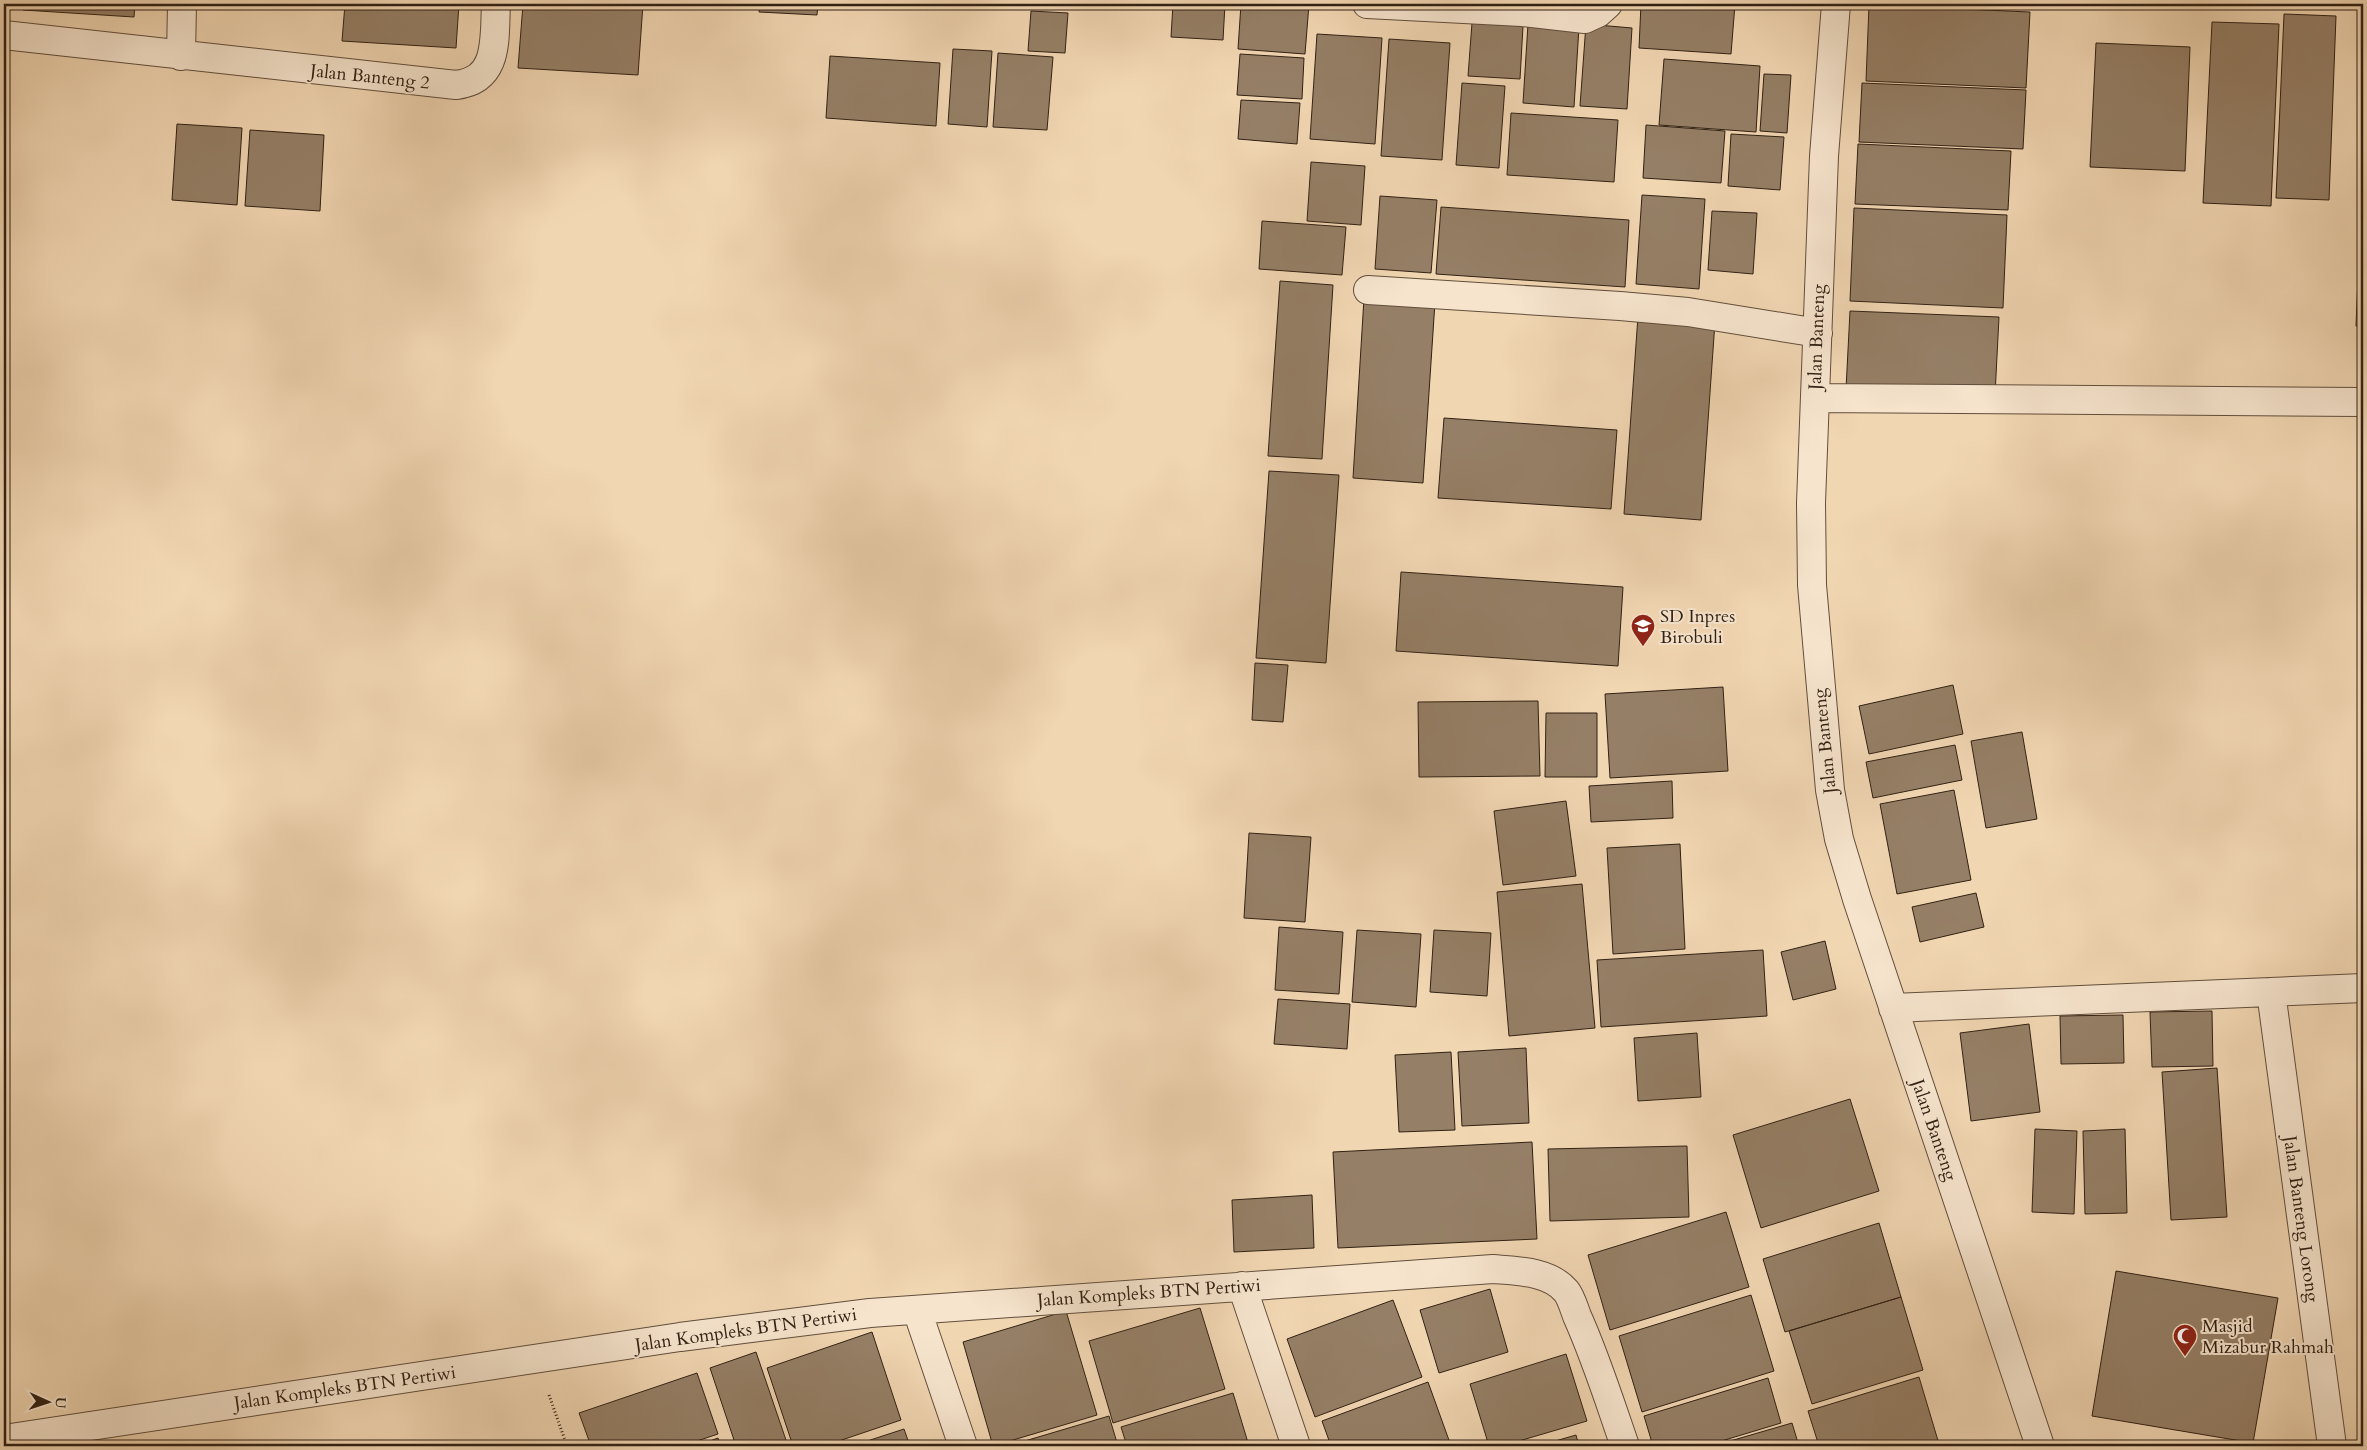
<svg xmlns="http://www.w3.org/2000/svg" width="2367" height="1450" font-family="Cardo,serif">
<style>
.building{fill:#957f66;stroke:#312114}
.lines{fill:none;stroke-linecap:round;stroke-linejoin:round}
.minor-casing{stroke:#614e3c;stroke-width:30}
.path{stroke:#312114;stroke-width:3;stroke-dasharray:1 2.5;stroke-linecap:butt}
.minor{stroke:#f6e4cd;stroke-width:28}
.labels{text-anchor:middle;dominant-baseline:central;stroke-width:4;stroke-linejoin:round;paint-order:stroke}
.street-label{font-size:18px;fill:#312114;stroke:#f6e4cd}
.poi-label{font-size:18px;fill:#312114;stroke:#f6e4cd;text-anchor:start}
</style>
<rect width="100%" height="100%" fill="#f1d6b2"/>
<filter id="stains"><feTurbulence type="fractalNoise" baseFrequency=".004" numOctaves="4"/><feColorMatrix values="0 0 0 0 .2 0 0 0 0 .09 0 0 0 0 .02 0 0 0 .5 -.17"/></filter>
<radialGradient id="worn" r=".72"><stop offset=".6" stop-color="#630" stop-opacity="0"/><stop offset="1" stop-color="#630" stop-opacity=".3"/></radialGradient>
<!-- building -->
<path class="building" d="M24,4H135L134,17L23,10Z
M345,4H459L456,48L342,41Z
M523,4H643L638,75L518,68Z
M760,4H818L817,15L759,12Z
M1173,4H1225L1223,40L1171,37Z
M1241,4H1309L1305,54L1238,49Z
M1641,4H1735L1731,54L1639,48Z
M1869,5L2030,12L2026,88L1866,81Z
M1031,11L1068,13L1065,53L1028,51Z
M2284,14L2336,16L2329,200L2276,198Z
M2212,22L2279,24L2271,206L2203,203Z
M1472,23L1523,26L1520,79L1468,76Z
M1528,24L1579,27L1574,107L1523,103Z
M1586,24L1632,28L1627,109L1580,106Z
M1317,34L1382,38L1375,144L1310,139Z
M1389,39L1450,43L1442,160L1381,156Z
M2096,43L2190,47L2185,171L2090,167Z
M953,49L992,51L987,127L948,124Z
M998,53L1053,57L1047,130L993,127Z
M1240,54L1304,58L1302,99L1237,95Z
M830,56L940,63L936,126L826,118Z
M1664,59L1760,66L1756,132L1659,125Z
M1764,74L1791,75L1787,133L1760,131Z
M1462,83L1505,86L1499,168L1456,165Z
M1862,83L2026,90L2023,149L1859,142Z
M1241,100L1300,103L1297,144L1238,139Z
M1511,113L1618,120L1614,182L1507,175Z
M177,124L242,128L237,205L172,200Z
M1646,125L1725,131L1721,183L1643,178Z
M250,130L324,135L320,211L245,206Z
M1731,134L1784,137L1780,190L1728,186Z
M1858,144L2011,151L2008,210L1855,204Z
M1311,162L1365,166L1361,225L1307,221Z
M1642,195L1705,199L1699,289L1636,284Z
M1380,196L1437,200L1431,273L1375,269Z
M1441,207L1629,220L1625,287L1436,274Z
M1854,208L2007,215L2003,308L1850,301Z
M2361,208H2363V326H2356Z
M1712,211L1757,213L1753,274L1708,270Z
M1262,221L1346,227L1342,275L1259,269Z
M1280,281L1333,285L1322,459L1268,456Z
M1364,298L1435,302L1423,483L1353,478Z
M1850,311L1999,317L1995,395L1846,389Z
M1638,316L1715,322L1701,520L1624,514Z
M2359,334H2363V374H2358Z
M1444,418L1617,430L1611,509L1438,498Z
M1269,471L1339,475L1326,663L1256,658Z
M1401,572L1623,587L1618,666L1396,651Z
M1255,663L1288,665L1283,722L1252,720Z
M1953,685L1963,734L1869,754L1859,706Z
M1723,687L1728,771L1610,778L1605,694Z
M1538,701L1540,776L1419,777L1418,702Z
M1546,713H1597V777H1545Z
M2022,732L2037,819L1986,828L1971,741Z
M1955,745L1962,780L1873,798L1866,762Z
M1672,781L1673,818L1591,822L1589,786Z
M1954,790L1971,880L1897,894L1880,804Z
M1566,801L1576,876L1503,885L1494,811Z
M1249,833L1311,837L1305,922L1244,918Z
M1680,844L1685,949L1613,954L1607,848Z
M1582,884L1595,1028L1509,1036L1497,892Z
M1976,893L1984,927L1920,942L1912,907Z
M1279,927L1343,932L1339,994L1275,990Z
M1357,930L1421,934L1416,1007L1352,1002Z
M1434,930L1491,933L1487,996L1430,992Z
M1825,941L1836,989L1793,1000L1781,952Z
M1763,950L1767,1016L1601,1027L1597,960Z
M1278,999L1350,1004L1347,1049L1274,1044Z
M2212,1011L2213,1066L2152,1067L2150,1012Z
M2123,1015L2124,1063L2061,1064L2060,1016Z
M2029,1024L2040,1112L1971,1121L1960,1033Z
M1697,1033L1701,1097L1638,1101L1634,1038Z
M1526,1048L1529,1123L1462,1126L1458,1052Z
M1451,1052L1455,1130L1399,1132L1395,1055Z
M2217,1068L2227,1217L2171,1220L2162,1072Z
M1850,1099L1879,1191L1761,1228L1733,1135Z
M2035,1129L2077,1131L2074,1214L2032,1212Z
M2125,1129L2127,1213L2085,1214L2083,1131Z
M1532,1142L1537,1239L1338,1248L1333,1152Z
M1687,1146L1689,1217L1550,1221L1548,1149Z
M1312,1195L1314,1248L1234,1252L1232,1200Z
M1726,1212L1749,1287L1610,1330L1588,1255Z
M1879,1223L1901,1297L1785,1332L1763,1259Z
M2116,1271L2278,1298L2253,1443L2092,1416Z
M1490,1289L1508,1352L1439,1373L1420,1310Z
M1751,1295L1774,1371L1642,1412L1619,1336Z
M1901,1297L1923,1370L1812,1404L1789,1331Z
M1393,1300L1422,1377L1315,1417L1287,1339Z
M1200,1308L1225,1389L1113,1423L1089,1341Z
M1066,1311L1097,1415L993,1446L963,1342Z
M872,1332L901,1420L824,1446H793L767,1368Z
M756,1352L788,1446H736L710,1368Z
M1566,1354L1587,1421L1502,1446H1489L1470,1384Z
M697,1373L718,1434L682,1446H591L579,1413Z
M1919,1377L1939,1444L1933,1446H1819L1808,1411Z
M1768,1378L1781,1423L1705,1446H1653L1644,1416Z
M1428,1382L1450,1443L1440,1446H1331L1322,1421Z
M1233,1393L1249,1446H1127L1121,1427Z
M1109,1416L1118,1446H1008Z
M1792,1423L1799,1446H1713Z
M904,1429L910,1446H852Z
M1576,1435L1579,1446H1538Z
M718,1438L721,1446H696Z"/>
<g class="lines">
<defs>
<path id="minor" d="M1367,4L1522,12L1585,19L1598,13L1608,4
M1836,4L1824,156L1811,503L1812,585L1830,790L1839,839L1857,899L2040,1446
M4,35L456,85C500,80 494,38 496,4
M181,56L182,4
M1368,290L1620,306L1688,312L1818,333
M1815,398L2363,402
M2271,992L2332,1446
M1893,1008L2363,988
M1242,1286L1296,1446
M917,1310L963,1446
M4,1439L680,1337L870,1313L1493,1269C1517,1271 1549,1271 1566,1291C1571,1297 1574,1308 1577,1316C1596,1358 1610,1403 1625,1446"/>
</defs>
<!-- minor casing -->
<use href="#minor" class="minor-casing"/>
<!-- path -->
<path class="path" d="M549,1395L567,1446"/>
<!-- minor -->
<use href="#minor" class="minor"/>
</g>
<!-- icons -->
<defs>
<symbol id="school-pin" viewBox="-11 -11 22 30"><path d="M0 17L-7.5 6A9.5 9.5 0 1 1 7.5 6Z" fill="#8f2418" stroke="#f6e4cd"/><path d="M0-5L7-2L0 1L-7-2ZM-4 1L0 2.5L4 1V4Q0 6-4 4Z" fill="#fff"/></symbol>
<symbol id="mosque-pin" viewBox="-11 -11 22 30"><path d="M0 17L-7.5 6A9.5 9.5 0 1 1 7.5 6Z" fill="#8f2418" stroke="#f6e4cd"/><path d="M3.5-4.9A6 6 0 1 0 3.5 4.9A5 5 0 1 1 3.5-4.9Z" fill="#fff"/></symbol>
</defs>
<g fill-rule="evenodd">
<use href="#school-pin" x="1629" y="612" width="28" height="38"/>
<use href="#mosque-pin" x="2171" y="1322" width="28" height="38"/>
</g>
<g class="labels">
<!-- street labels -->
<g class="street-label">
<text transform="translate(370 77) rotate(6)">Jalan Banteng 2</text>
<text transform="translate(1817 337) rotate(-88)">Jalan Banteng</text>
<text transform="translate(1825 741) rotate(-96)">Jalan Banteng</text>
<text transform="translate(1934 1130) rotate(71)">Jalan Banteng</text>
<text transform="translate(2301 1219) rotate(82)">Jalan Banteng Lorong</text>
<text transform="translate(1149 1293) rotate(-4)">Jalan Kompleks BTN Pertiwi</text>
<text transform="translate(746 1330) rotate(-8)">Jalan Kompleks BTN Pertiwi</text>
<text transform="translate(345 1388) rotate(-8)">Jalan Kompleks BTN Pertiwi</text>
</g>
<!-- poi labels -->
<g class="poi-label">
<text x="1660" y="616">SD Inpres<tspan x="1660" dy="21">Birobuli</tspan></text>
<text x="2202" y="1326">Masjid<tspan x="2202" dy="21">Mizabur Rahmah</tspan></text>
</g>
</g>
<!-- margin -->
<rect width="2367" height="1450" fill="none" stroke="#f1d6b2" stroke-width="20"/>
<rect x="5" y="5" width="2357" height="1440" fill="none" stroke="#312114" stroke-width="2.5"/>
<rect x="10" y="10" width="2347" height="1430" fill="none" stroke="#312114"/>
<!-- north arrow -->
<g transform="translate(48 1402) rotate(93)" stroke="#f6e4cd" stroke-width="4" paint-order="stroke">
<path d="M0-4L9 19L0 12L-9 19Z" fill="#312114"/>
<text y="-8" font-size="14" font-weight="bold" text-anchor="middle" fill="#312114">U</text>
</g>
<rect width="100%" height="100%" filter="url(#stains)"/>
<rect width="100%" height="100%" fill="url(#worn)"/>
</svg>
